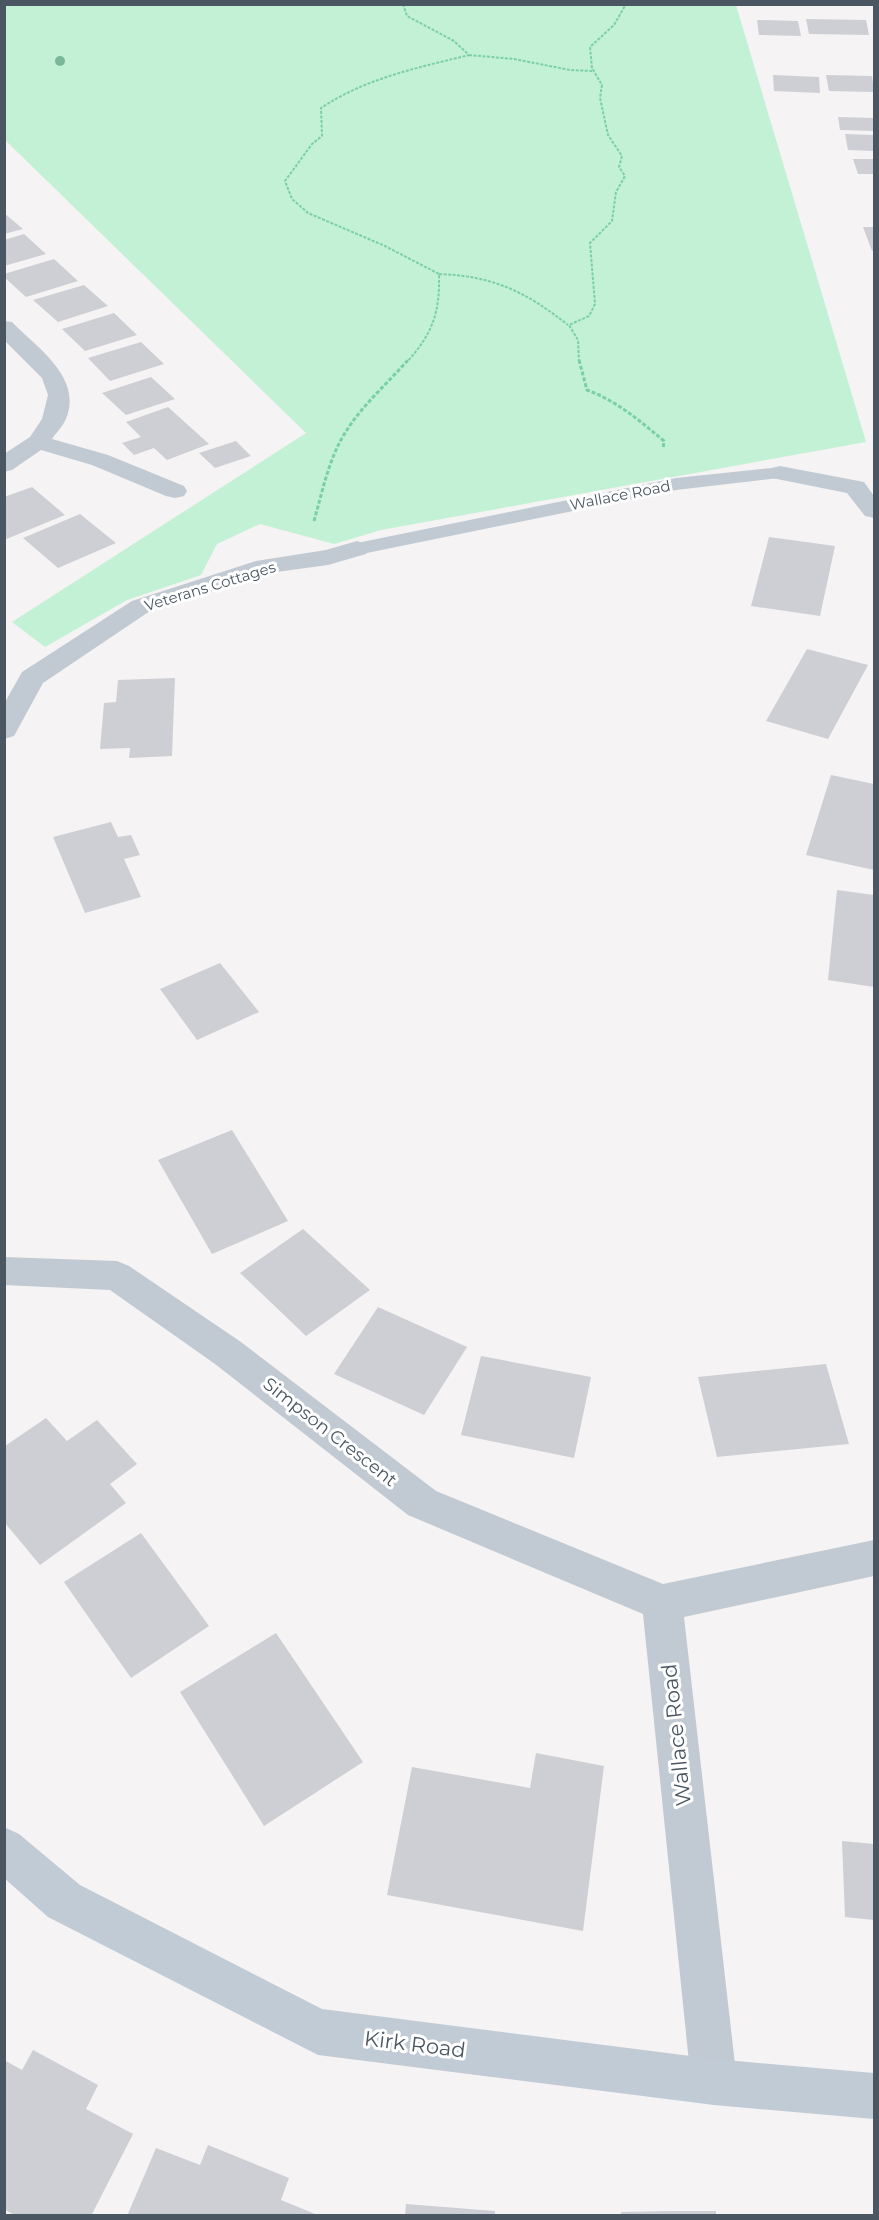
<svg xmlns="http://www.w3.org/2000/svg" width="879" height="2220" font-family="Montserrat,sans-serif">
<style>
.green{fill:#c3f1d5}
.building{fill:#cdcfd5}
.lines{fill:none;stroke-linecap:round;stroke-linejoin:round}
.path-far1{stroke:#7ad0a6;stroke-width:2;stroke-dasharray:3 1.5;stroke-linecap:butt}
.path{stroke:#7ad0a6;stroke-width:3;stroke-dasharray:4 2;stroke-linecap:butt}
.lane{fill:#c1cad2;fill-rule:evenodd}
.street{fill:#c1cad2;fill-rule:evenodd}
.secondary{fill:#c1cbd6;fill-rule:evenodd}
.tree{fill:#7bb799}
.labels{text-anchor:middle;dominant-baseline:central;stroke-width:6;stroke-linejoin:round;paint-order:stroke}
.far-street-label{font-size:15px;fill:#4a5661;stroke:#fff}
.street-label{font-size:18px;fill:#4a5661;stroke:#fff}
.near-street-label{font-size:21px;fill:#4a5661;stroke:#fff}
</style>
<rect width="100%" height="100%" fill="#f5f3f3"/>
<!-- green -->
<path class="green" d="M4,5H736L866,442L381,530L334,544L260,524L217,544L201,575L127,600L45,647L12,622L306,433L5,140Z"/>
<!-- building -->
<path class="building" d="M806,19L866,20L869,35L809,34Z
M757,20L798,21L801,36L759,35Z
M773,75L819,77L820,93L774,91Z
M826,75L872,76L874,92L829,91Z
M838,117L874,118V131L840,130Z
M845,134L874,135V151L848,150Z
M853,159H874V174H858Z
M4,213L23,229L4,234Z
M863,227H874V251H872Z
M24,234L46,254L4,266V240Z
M54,259L78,281L26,297L4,277V274Z
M84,285L108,306L58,322L33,300Z
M114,313L137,335L85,351L62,329Z
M141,342L164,364L110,381L88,358Z
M151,377L175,399L126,415L102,393Z
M168,407L209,444L167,460L154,448L134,455L122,443L141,437L126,422Z
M236,441L251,456L215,468L199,453Z
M32,487L65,515L4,540V497Z
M80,514L116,543L58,568L23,538Z
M769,537L835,546L820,616L751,606Z
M807,649L868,665L828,739L766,721Z
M175,678L172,756L129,758L130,748L100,749L104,703L116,702L118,680Z
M831,775L874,784V870L806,855Z
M111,822L118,837L131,835L140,855L124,859L141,897L85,913L53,837Z
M837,890L874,895V987L828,980Z
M220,963L259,1012L197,1040L160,989Z
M232,1130L288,1221L212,1254L158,1160Z
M303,1229L370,1290L306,1336L240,1273Z
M378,1307L467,1347L424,1415L334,1374Z
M481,1356L591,1377L574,1458L461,1435Z
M826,1364L849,1444L717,1457L698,1377Z
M46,1418L67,1441L97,1420L137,1464L110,1484L126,1503L40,1565L5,1523V1446Z
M141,1533L209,1626L131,1678L64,1582Z
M276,1633L363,1762L264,1826L180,1692Z
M536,1753L604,1766L583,1931L387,1895L412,1767L530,1788Z
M842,1841L874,1844V1920L845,1917Z
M33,2050L98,2085L86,2109L133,2134L91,2216H16L4,2209V2060L22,2070Z
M208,2145L289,2178L281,2200L320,2216H127L156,2148L200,2165Z
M406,2204L495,2211V2216H405Z
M669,2211H716V2216H621V2212Z"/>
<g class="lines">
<!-- path-far1 -->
<path class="path-far1" d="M403,4L407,16L454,41L469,55C417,68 366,78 321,108L322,136L312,144L285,181L292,199L308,213L385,246L439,274C440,312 433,333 407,362
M469,55L514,59L570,70L592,71
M439,274C494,276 526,292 568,325
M579,362L578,340L569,325L589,316L595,304L590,243L612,221L616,192L625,176L619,167L622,156L608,135L600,98L602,85L592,68L590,47L614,25L626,4"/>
<!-- path -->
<path class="path" d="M579,360L587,390C617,401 640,421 664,441L663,449
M314,521C322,493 328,463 342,438C359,408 386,385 408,360"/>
<!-- lane -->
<path class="lane" d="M780,467L787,469L790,473L787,477L676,490L357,555L350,553L347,549L350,545L357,543L676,478Z"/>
<!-- street -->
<path class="street" d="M4,321L12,322C37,348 83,377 66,419C63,426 56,433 52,439L108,455L184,486L187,491L184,496L175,498L166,496L92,465L41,450L12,470L4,472V454L30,437L42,419L48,395L42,378L4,340Z
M780,466L864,482L874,496V518L865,516L847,493L772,478L768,473L772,468Z
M357,541L366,544L370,549L366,554L328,565L269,573L150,611L43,683L14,736L4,739V704L22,672L132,601L256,561L326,550Z
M4,1257L117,1261L129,1266L241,1342L436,1491L663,1584L874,1540V1576L684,1617L737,2082L731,2099L714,2105L697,2099L691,2082L643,1614L408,1515L215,1364L110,1290L4,1285Z"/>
<!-- secondary -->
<path class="secondary" d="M4,1827L19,1834L80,1885L322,2009L714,2059L874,2073V2119L714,2105L318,2055L48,1917L4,1878Z"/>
</g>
<!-- trees -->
<circle class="tree" cx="60" cy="61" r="5"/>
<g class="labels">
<!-- far-street labels -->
<g class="far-street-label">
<text transform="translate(620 495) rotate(-11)">Wallace Road</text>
<text transform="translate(210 586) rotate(-17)">Veterans Cottages</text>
</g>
<!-- street labels -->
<g class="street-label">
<text transform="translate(330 1432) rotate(38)">Simpson Crescent</text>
</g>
<!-- near-street labels -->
<g class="near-street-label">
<text transform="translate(676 1735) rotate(-96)">Wallace Road</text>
<text transform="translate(415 2044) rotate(7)">Kirk Road</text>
</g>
</g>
<!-- border -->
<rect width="879" height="2220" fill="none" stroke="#4a5661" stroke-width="12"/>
</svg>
